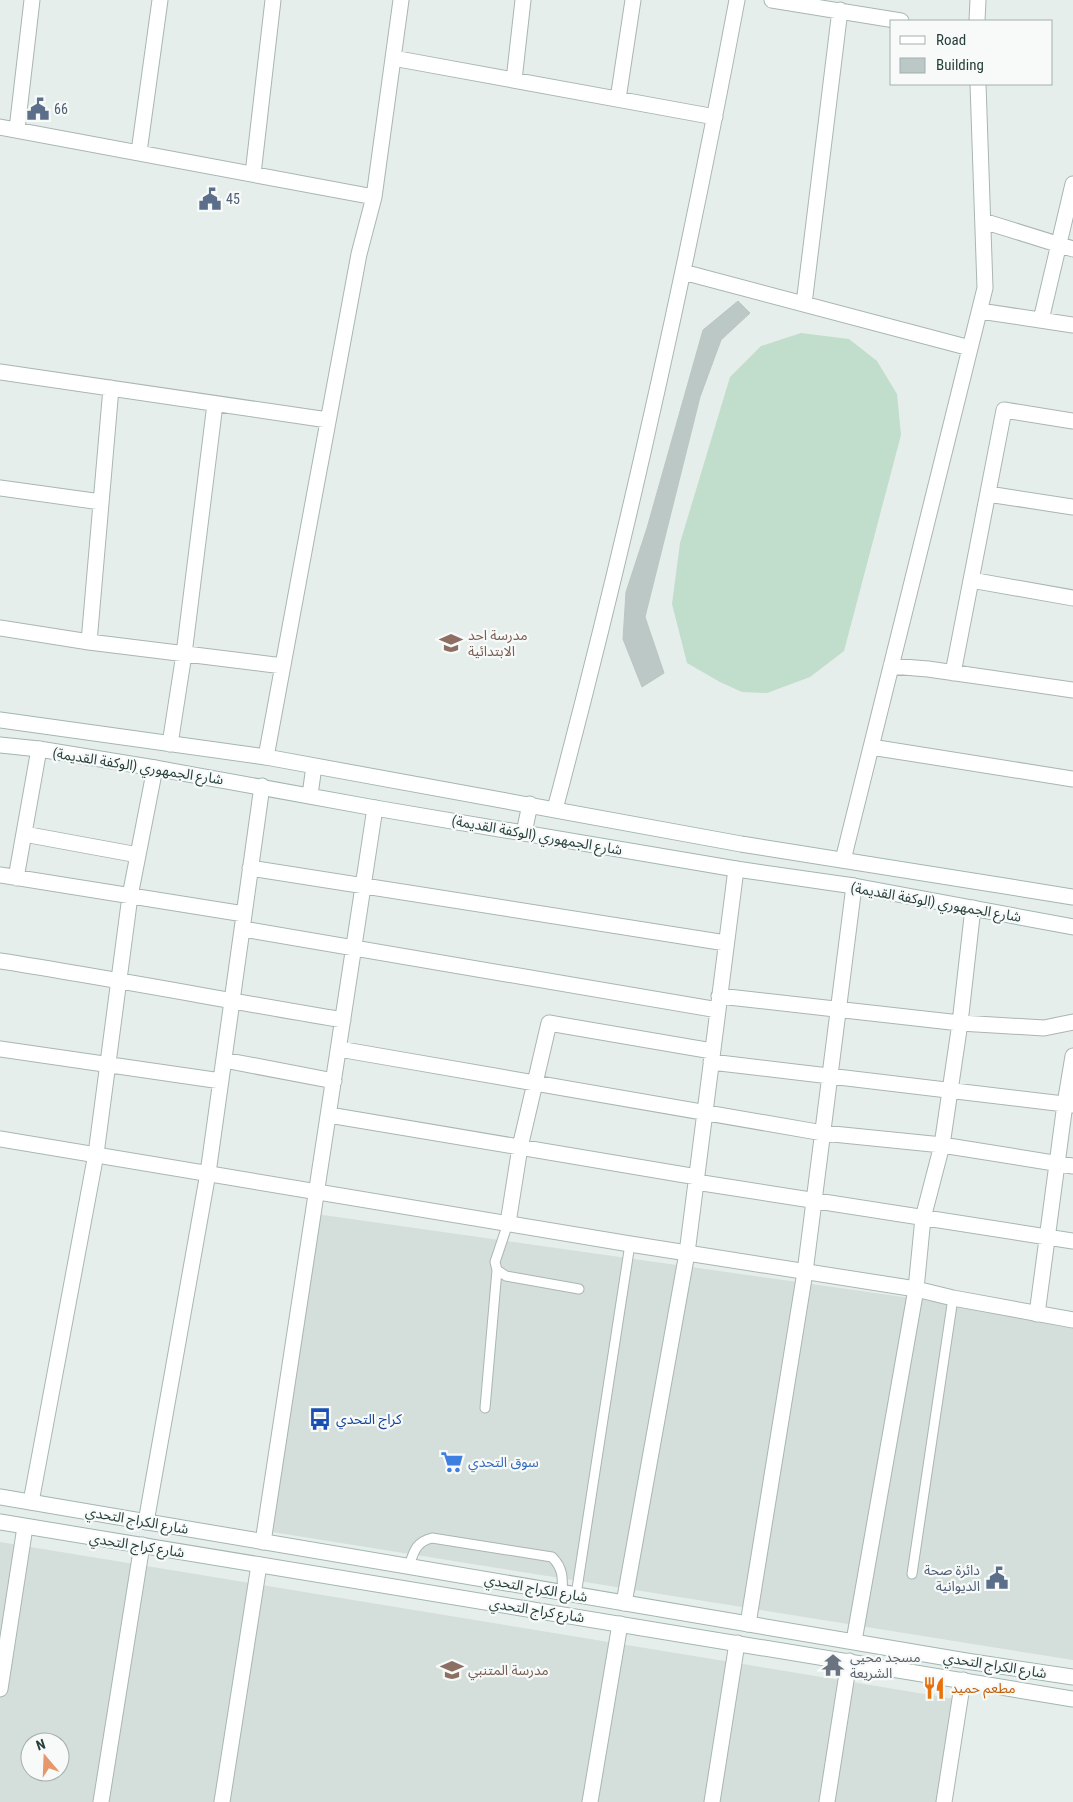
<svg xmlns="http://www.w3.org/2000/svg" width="1073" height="1802" font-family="'Roboto Condensed','Noto Sans Arabic',sans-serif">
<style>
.built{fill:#d4deda;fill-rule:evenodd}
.pitch{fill:#c1ddcc}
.building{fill:#bcc8c5;stroke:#b9c7c3}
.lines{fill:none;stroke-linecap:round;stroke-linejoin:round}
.service-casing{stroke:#a9b6b3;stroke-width:11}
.minor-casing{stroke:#a9b6b3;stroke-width:17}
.tertiary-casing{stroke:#a9b6b3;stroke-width:17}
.secondary-casing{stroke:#a2b6b1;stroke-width:17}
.service{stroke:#fff;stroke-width:9}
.minor{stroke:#fff;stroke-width:15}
.tertiary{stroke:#fff;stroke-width:15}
.secondary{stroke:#fff;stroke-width:15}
.labels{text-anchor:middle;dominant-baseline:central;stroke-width:4.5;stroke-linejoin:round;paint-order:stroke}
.service-label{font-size:14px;fill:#4e5e75;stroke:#f7faf9;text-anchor:start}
.education-label{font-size:14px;fill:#785e54;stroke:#f7faf9;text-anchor:start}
.street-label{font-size:14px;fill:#263f3b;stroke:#f7faf9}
.transit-label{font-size:14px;fill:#164399;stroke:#f7faf9;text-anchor:start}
.shop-label{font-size:14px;fill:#366cbe;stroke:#f7faf9;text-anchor:start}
.worship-label{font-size:14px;fill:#5b616d;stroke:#f7faf9;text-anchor:start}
.food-label{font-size:14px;fill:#c56008;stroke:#f7faf9;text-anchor:start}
</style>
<rect width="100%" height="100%" fill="#e6eeeb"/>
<!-- built -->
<path class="built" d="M316,1214L1073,1321V1660L272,1532Z
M0,1542L955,1699L938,1802H0ZM30,1742H60V1772H30Z"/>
<!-- pitch -->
<path class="pitch" d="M801,333L849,339L877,361L897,394L901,435L844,651L810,677L767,693L742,692L720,682L687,663L672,604L680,543L730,377L761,346Z"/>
<!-- building -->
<path class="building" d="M738,301L750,313L721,340L700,397L645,617L664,673L642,687L623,639L626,592L647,528L703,330Z"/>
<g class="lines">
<defs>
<path id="service" d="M508,1223L495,1262L497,1270L506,1276L579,1289
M485,1408L497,1270
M409,1566C414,1551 416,1542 432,1538L552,1557C563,1568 563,1578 562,1592
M912,1574L953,1298
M576,1595L630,1244"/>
<path id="minor" d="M772,0L901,21
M977,21L978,0
M393,58L715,117
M514,80L523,0
M618,99L633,0
M0,127L374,197
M17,129L32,0
M139,152L160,0
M253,174L273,0
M983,221L1073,249
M683,272L970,348
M804,304L840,10
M980,311L1073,325
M1041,320L1073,184
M0,372L328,420
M0,488L101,502
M988,494L1073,507
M971,580L1073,598
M0,628L89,642L283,666
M89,642L111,388
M891,666L928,669L1073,690
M953,673L1004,410L1073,421
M170,744L184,654L215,404
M871,747L1073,779
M266,757L359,254L374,197L401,0
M555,809C626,542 686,272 737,0
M24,834L138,855
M843,860L985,288L978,84
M250,868L726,943
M0,875L244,914
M16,878L39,749
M243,929L718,1010
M0,961C115,979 229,1001 343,1020
M719,996L960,1023L1044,1028L1073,1022
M0,1049L221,1081
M339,1049L823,1133L942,1145L1073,1166
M224,1060L334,1081
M711,1062L1073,1105
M329,1115L697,1177
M696,1182L1073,1241
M508,1223L520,1147L549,1023L712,1051
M1037,1314L1065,1104L1073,1056
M31,1502L96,1154L130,896L155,768
M146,1522L208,1173L262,786
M263,1542L375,808
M624,1603L687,1253L736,869
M748,1624L805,1272L854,886
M854,1641L916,1289L923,1218L942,1145L960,1023L973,908
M0,1689L25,1527
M101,1802L142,1545
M222,1802L259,1565
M590,1802L620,1624
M712,1802L737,1643
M827,1802L849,1661
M944,1802L963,1680"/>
<path id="tertiary" d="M0,1139L630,1244L916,1289L953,1298L1073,1320"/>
<path id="secondary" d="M0,720L266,757L741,844L1073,897
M0,745L39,749L155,768L375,808L736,869L854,886L1073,927
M310,795L314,766
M524,833L530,804
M0,1497L966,1661L1073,1677
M0,1522L1073,1699"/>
</defs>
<!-- service casing -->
<use href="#service" class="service-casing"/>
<!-- minor casing -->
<use href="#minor" class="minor-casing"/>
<!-- tertiary casing -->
<use href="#tertiary" class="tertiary-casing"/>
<!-- secondary casing -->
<use href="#secondary" class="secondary-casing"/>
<!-- service -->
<use href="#service" class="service"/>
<!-- minor -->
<use href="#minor" class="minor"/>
<!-- tertiary -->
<use href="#tertiary" class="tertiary"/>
<!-- secondary -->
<use href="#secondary" class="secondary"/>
</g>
<!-- icons -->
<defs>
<symbol id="civic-bare" viewBox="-9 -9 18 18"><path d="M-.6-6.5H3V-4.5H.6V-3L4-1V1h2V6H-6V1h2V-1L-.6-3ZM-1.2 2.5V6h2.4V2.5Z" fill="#5c6f8a" stroke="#f7faf9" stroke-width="2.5" paint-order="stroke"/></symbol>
<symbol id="school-bare" viewBox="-9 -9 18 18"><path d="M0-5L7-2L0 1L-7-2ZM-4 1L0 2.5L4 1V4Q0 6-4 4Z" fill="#8d6e63" stroke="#f7faf9" stroke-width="2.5" paint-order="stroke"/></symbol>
<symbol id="bus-bare" viewBox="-9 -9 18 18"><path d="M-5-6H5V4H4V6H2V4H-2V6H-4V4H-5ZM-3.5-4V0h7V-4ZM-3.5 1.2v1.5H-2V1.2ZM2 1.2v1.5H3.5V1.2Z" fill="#1a4fb4" stroke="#f7faf9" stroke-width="2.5" paint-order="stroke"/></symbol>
<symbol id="supermarket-bare" viewBox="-9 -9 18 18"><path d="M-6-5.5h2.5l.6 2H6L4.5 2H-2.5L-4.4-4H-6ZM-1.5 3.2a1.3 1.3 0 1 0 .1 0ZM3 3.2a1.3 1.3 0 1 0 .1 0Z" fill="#3f7fe0" stroke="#f7faf9" stroke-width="2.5" paint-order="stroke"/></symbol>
<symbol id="temple-bare" viewBox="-9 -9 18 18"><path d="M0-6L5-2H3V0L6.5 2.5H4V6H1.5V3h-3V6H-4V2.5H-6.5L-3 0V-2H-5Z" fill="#6b7280" stroke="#f7faf9" stroke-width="2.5" paint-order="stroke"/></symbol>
<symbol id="restaurant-bare" viewBox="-9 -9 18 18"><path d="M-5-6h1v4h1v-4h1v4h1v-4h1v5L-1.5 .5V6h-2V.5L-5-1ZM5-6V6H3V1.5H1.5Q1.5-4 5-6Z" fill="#e8710a" stroke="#f7faf9" stroke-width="2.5" paint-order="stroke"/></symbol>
</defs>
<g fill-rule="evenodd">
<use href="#civic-bare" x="22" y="93" width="32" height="32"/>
<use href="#civic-bare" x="194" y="183" width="32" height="32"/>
<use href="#school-bare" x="435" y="627" width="32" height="32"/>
<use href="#bus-bare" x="304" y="1403" width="32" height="32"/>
<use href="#supermarket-bare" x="436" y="1446" width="32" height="32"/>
<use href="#civic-bare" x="981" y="1562" width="32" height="32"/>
<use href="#temple-bare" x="817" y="1649" width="32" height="32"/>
<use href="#school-bare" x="436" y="1654" width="32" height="32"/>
<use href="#restaurant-bare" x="918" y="1672" width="32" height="32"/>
</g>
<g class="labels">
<!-- service labels -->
<g class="service-label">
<text x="54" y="109">66</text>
<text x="226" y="199">45</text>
<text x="980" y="1570" text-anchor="end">دائرة صحة<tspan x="980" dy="16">الديوانية</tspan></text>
</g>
<!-- education labels -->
<g class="education-label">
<text x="468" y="635">مدرسة احد<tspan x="468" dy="16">الابتدائية</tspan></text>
<text x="468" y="1670">مدرسة المتنبي</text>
</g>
<!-- street labels -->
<g class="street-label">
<text transform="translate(138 766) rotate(9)">شارع الجمهوري (الوكفة القديمة)</text>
<text transform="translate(537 835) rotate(10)">شارع الجمهوري (الوكفة القديمة)</text>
<text transform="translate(936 902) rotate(10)">شارع الجمهوري (الوكفة القديمة)</text>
<text transform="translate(137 1520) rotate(10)">شارع الكراج التحدي</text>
<text transform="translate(137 1545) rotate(9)">شارع كراج التحدي</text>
<text transform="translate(536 1588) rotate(10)">شارع الكراج التحدي</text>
<text transform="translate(537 1610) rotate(9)">شارع كراج التحدي</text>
<text transform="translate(995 1665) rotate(9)">شارع الكراج التحدي</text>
</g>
<!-- transit labels -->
<g class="transit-label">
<text x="336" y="1419">كراج التحدي</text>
</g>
<!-- shop labels -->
<g class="shop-label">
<text x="468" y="1462">سوق التحدي</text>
</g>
<!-- worship labels -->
<g class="worship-label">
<text x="850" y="1657">مسجد محيي<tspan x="850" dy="16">الشريعة</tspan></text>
</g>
<!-- food labels -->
<g class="food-label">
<text x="951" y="1688">مطعم حميد</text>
</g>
</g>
<!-- legend -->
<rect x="890" y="20" width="162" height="65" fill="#f7faf9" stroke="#a3afad"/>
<rect x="900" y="36" width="25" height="8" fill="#ffffff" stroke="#a3afad"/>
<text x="936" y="45" font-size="15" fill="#263f3b">Road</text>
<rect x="900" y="58" width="25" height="15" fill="#bcc8c5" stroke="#a3afad"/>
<text x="936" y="70" font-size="15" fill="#263f3b">Building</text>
<!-- north arrow -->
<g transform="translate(45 1757) rotate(341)"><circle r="24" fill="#f7faf9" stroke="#a3afad"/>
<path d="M0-4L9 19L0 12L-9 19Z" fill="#e6976c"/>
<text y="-8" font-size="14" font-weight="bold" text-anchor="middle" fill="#263f3b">N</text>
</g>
</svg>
